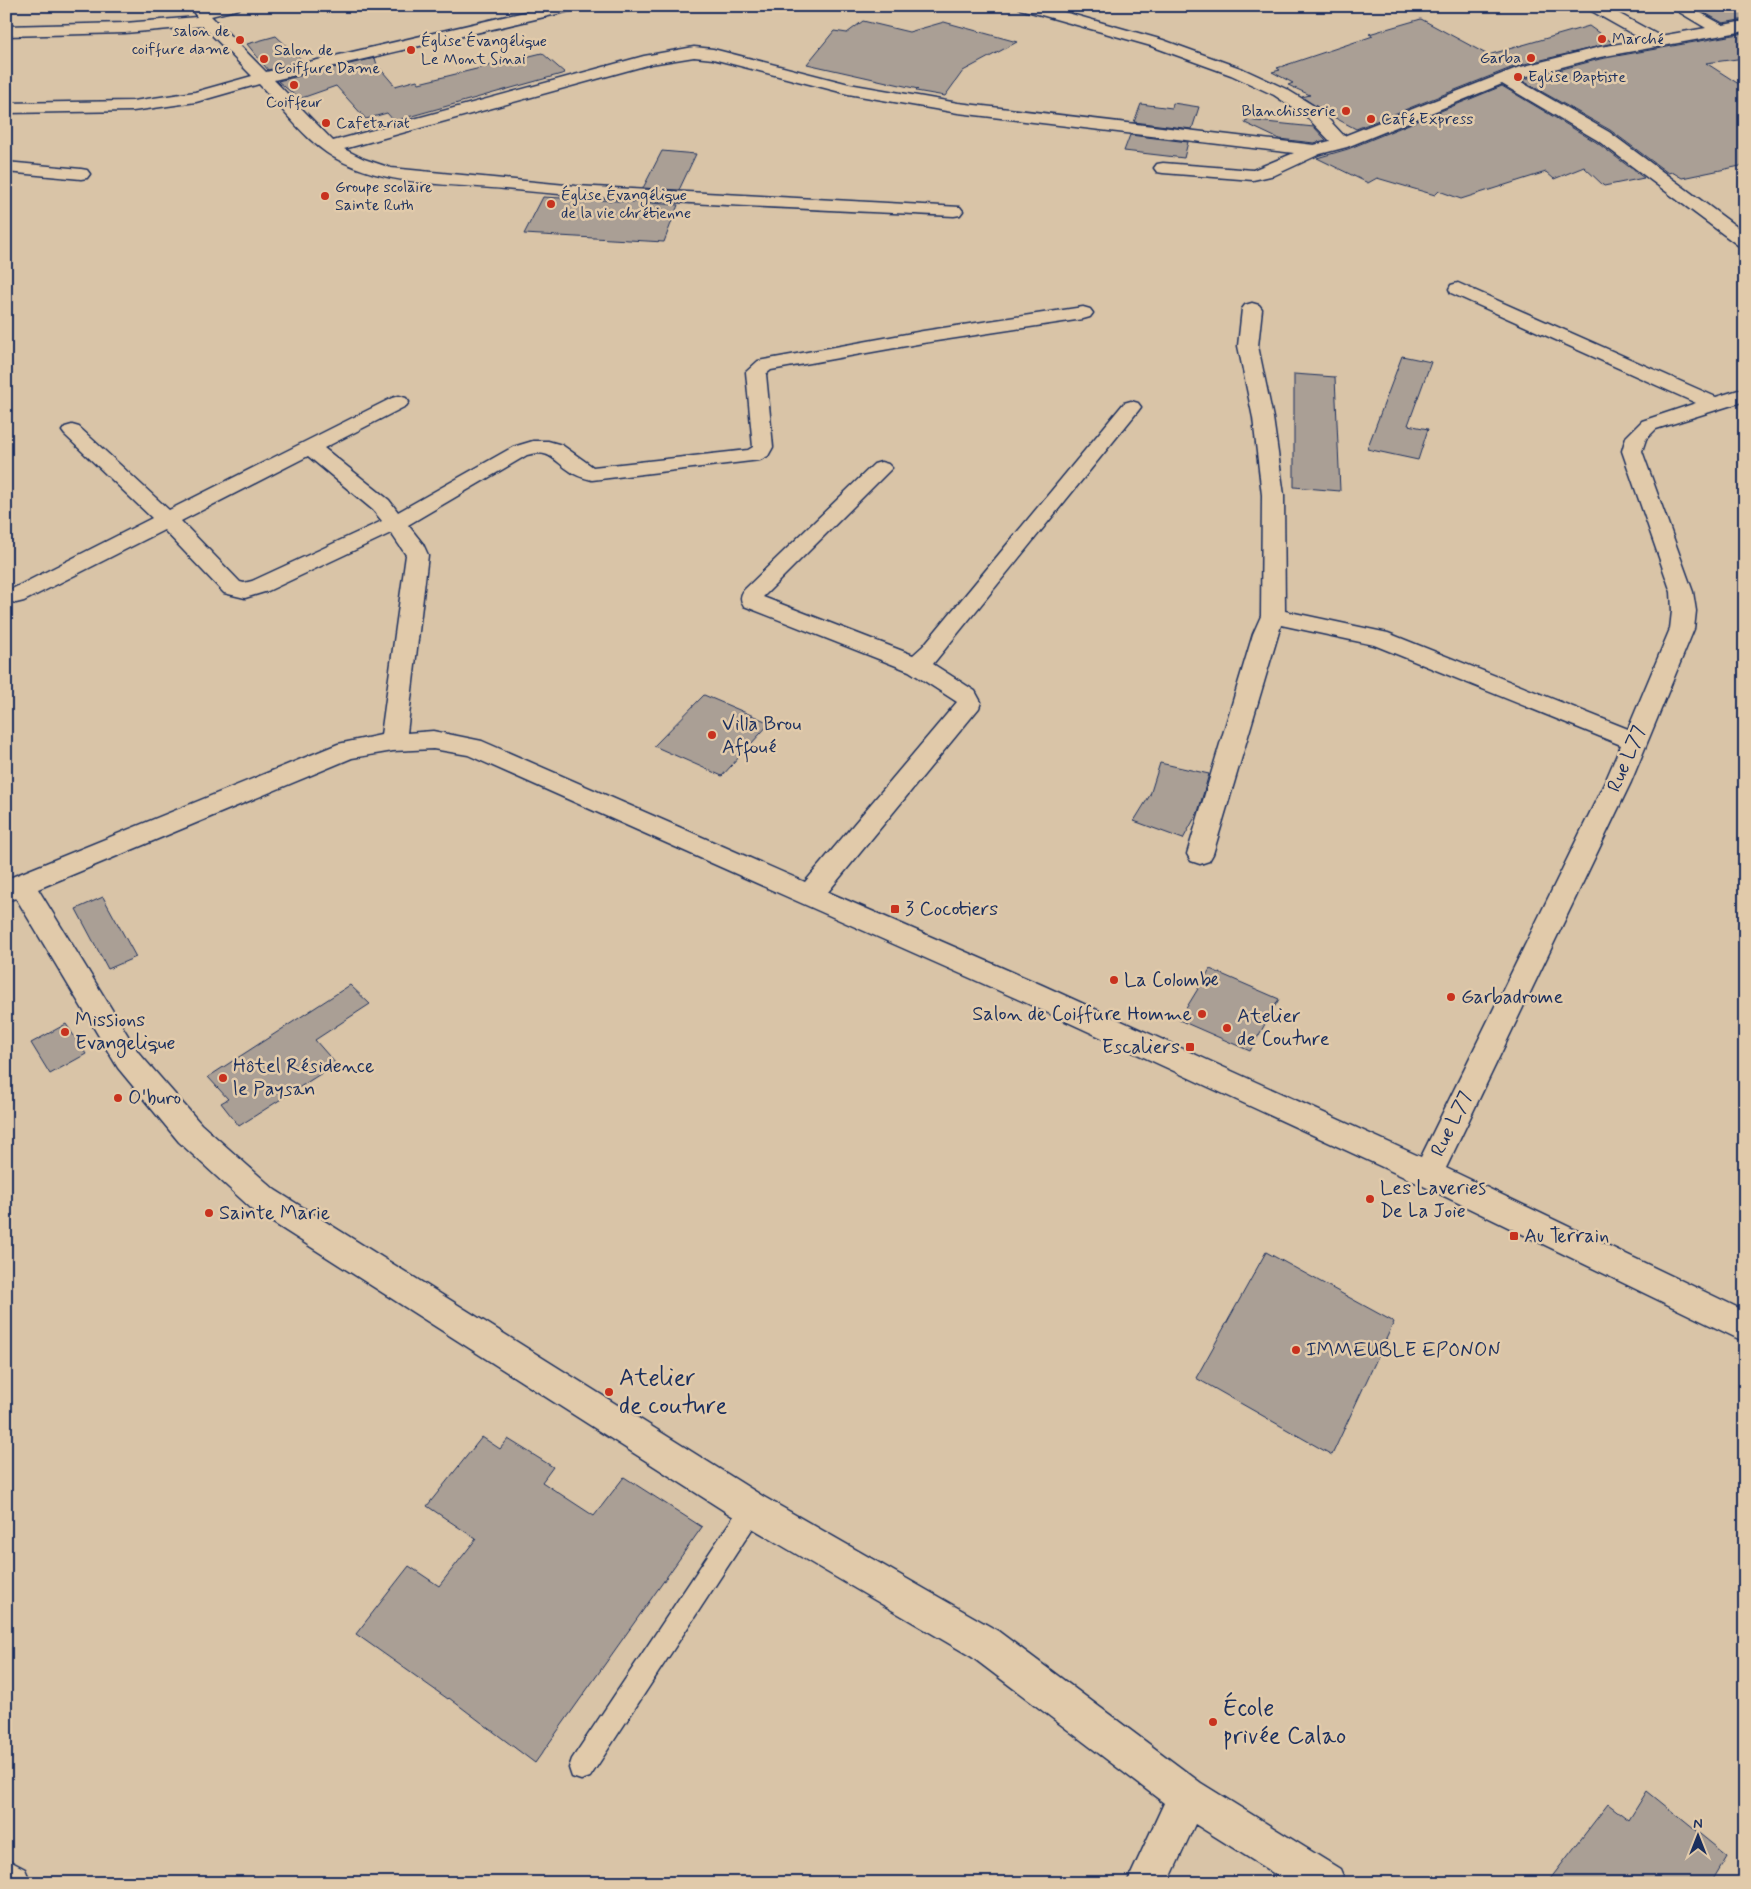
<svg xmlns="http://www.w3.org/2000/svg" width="1751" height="1889" font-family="Mynerve,sans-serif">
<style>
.building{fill:#aa9f95;stroke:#1b2f5e}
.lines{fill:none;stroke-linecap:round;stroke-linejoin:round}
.lane-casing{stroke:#1b2f5e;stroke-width:3}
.street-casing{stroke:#1b2f5e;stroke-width:3}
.lane{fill:#e1caaa;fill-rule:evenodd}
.street{fill:#e1caaa;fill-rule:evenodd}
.poi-dot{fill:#c8321e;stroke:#e1caaa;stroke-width:2}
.labels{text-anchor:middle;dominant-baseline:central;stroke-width:5;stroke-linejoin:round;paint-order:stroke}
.far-poi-label{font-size:16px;fill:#1b2f5e;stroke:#e1caaa;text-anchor:start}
.poi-label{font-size:20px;fill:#1b2f5e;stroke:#e1caaa;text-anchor:start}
.street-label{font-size:20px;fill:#1b2f5e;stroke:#e1caaa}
.near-poi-label{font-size:24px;fill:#1b2f5e;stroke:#e1caaa;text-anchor:start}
</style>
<rect width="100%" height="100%" fill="#d9c4a7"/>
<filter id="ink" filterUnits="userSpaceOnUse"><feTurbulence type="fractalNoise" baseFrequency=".02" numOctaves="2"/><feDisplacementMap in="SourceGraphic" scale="10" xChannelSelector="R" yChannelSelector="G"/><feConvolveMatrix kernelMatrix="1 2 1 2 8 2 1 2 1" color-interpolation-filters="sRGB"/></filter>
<g filter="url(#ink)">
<!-- building -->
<path class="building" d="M1692,6H1745V19L1723,23Z
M1421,19L1488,55L1589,26L1613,43L1516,66L1356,129L1324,112L1302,97L1310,95L1288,85L1293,83L1272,72L1280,70L1277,68L1373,36L1369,34Z
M863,21L909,32L944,22L1017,42L963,71L945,96L916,91L918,89L807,64L834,31L847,33Z
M1745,33V58L1706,63L1745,88V165L1682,178L1672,172L1668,173L1610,130L1521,80L1600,59Z
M276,36L303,61L268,70L247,44Z
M542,53L565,73L394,121L387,113L366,119L336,86L299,99L278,81L375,58L377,65L395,86L417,80L419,83Z
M1502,86L1596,142L1644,178L1604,186L1584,167L1554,179L1546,172L1461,199L1439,191L1435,195L1377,178L1368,183L1317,158L1348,149Z
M1173,103L1199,107L1192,129L1134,122L1141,104L1172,108Z
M1246,120L1314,127L1326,140L1314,143L1279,139L1245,123Z
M1130,135L1188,142L1184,158L1124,151Z
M662,151L696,154L679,190L643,188Z
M543,197L636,202L678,205L664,242L524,234Z
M1402,356L1431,362L1408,425L1428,429L1418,460L1367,449Z
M1294,374L1335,377L1340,491L1294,487Z
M704,695L770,723L722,776L654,746Z
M1160,763L1209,774L1198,812L1183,839L1134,821L1150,795Z
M103,897L136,957L108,969L76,909Z
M1210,969L1279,999L1250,1051L1179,1020Z
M350,985L370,1004L315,1040L336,1064L239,1126L221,1103L228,1099L208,1077Z
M66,1024L86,1054L50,1074L31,1043Z
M1266,1252L1394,1322L1332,1455L1196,1378Z
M482,1437L500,1449L508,1439L553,1467L542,1482L594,1516L624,1477L702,1527L535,1763L449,1698L448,1699L356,1634L409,1566L439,1586L476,1539L427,1506Z
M1647,1791L1727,1856L1711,1883H1547L1608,1804L1629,1820Z"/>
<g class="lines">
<defs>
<path id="lane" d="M752,1498L760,1501L763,1509L760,1517L590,1777L581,1780L572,1777L569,1768L572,1759L744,1501Z"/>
<path id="street" d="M189,6H204L206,9L215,6H241L239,9L211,16L266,72L550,6H577L575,9L570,11L274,80L333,141L644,56L694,47L713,49L849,84L958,103L1314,145L1330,141L1307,117L1274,95L1231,75L1151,46L1020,9L1018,6H1043L1163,40L1243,69L1286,89L1319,109L1344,136L1517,68L1600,47L1643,40L1588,9L1586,6H1605L1660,36L1706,28L1669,6H1688L1723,25L1745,21V31L1600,57L1516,79L1609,132L1745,233V247L1739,246L1597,140L1502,84L1347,147L1320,154L1275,175L1253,180L1163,173L1157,172L1154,168L1157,164L1163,163L1253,170L1294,153L958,113L848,94L713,59L694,57L651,64L344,149L364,159L391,168L576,186L960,207L963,211L960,215L954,216C804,208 654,204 505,189C452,184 394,186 345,163C309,147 286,112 259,84L196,102L133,111L6,113V103L133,101L195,92L252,76L203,26L125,33L6,36V26L125,23L197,17Z
M6,162L81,169L87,170L90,174L87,178L81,179L6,172Z
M1458,283L1716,397L1745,388V401L1656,429L1646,439L1642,451L1693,592L1696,611L1694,629L1631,782L1446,1168L1745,1311V1342L1417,1183L1022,1001L468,755L433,749L393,751L352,758L38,889L138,1052L201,1124L275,1190L764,1497L998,1631L1201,1783L1340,1869L1346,1883H1289L1195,1824L1168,1883H1127L1164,1803L972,1657L740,1521L253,1210L179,1142L118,1068L16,898L6,901V880L12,877L338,744L381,735L406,555L391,533L268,591L245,598L224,593L164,530L24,601L16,603L8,601L6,593L8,591L152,518L65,435L62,431L65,427L72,425L79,427L169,510L392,398L399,396L406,398L409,402L406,406L324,448L389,500L398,512L513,447L533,441H548L562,445L593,467L748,450L753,447L746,372L758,361L923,331L1083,307L1090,309L1093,313L1090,317L1083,319L923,343L771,370L766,374L773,447L768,456L760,460L592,480C584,478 576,476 570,471C553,460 550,449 527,455L408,525L423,544L428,555L407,733L433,731L482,741L805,882L957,702L909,671L744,606C740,600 740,596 744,590L874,464L881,462L888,464L892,468L763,597L913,655L923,646L1124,403L1131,401L1138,403L1141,407L1138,411L933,664L975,691L981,702L979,708L828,892L1042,985L1421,1157L1605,782L1621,745L1374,645L1281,625L1213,854L1209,861L1200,864L1191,861L1187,854L1253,634L1261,616L1262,495L1253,418L1238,346L1242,309L1245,305L1252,303L1259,305L1262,309L1258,346L1273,418L1284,495L1285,611L1388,633L1628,729L1670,629L1672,611L1671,592L1622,451L1626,437L1642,421L1696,403L1451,293L1449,289L1451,285ZM308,456L373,510L382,521L252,581L244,583L240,582L181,521Z
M6,1859L25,1869L31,1883H6Z"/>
</defs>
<!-- lane casing -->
<use href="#lane" class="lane-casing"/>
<!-- street casing -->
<use href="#street" class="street-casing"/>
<!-- lane -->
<use href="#lane" class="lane"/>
<!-- street -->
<use href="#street" class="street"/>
</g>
</g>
<!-- markers -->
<g class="poi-dot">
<circle cx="1602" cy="39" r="5"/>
<circle cx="240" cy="40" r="5"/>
<circle cx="411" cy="50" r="5"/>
<circle cx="1531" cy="58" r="5"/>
<circle cx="264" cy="59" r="5"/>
<circle cx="1518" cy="77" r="5"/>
<circle cx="294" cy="85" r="5"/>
<circle cx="1346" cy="111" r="5"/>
<circle cx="1371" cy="119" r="5"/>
<circle cx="326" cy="123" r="5"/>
<circle cx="325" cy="196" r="5"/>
<circle cx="551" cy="204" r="5"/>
<circle cx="712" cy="735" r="5"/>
<rect x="890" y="904" width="10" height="10" rx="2.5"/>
<circle cx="1114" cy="980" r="5"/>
<circle cx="1451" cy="997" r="5"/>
<circle cx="1202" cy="1014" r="5"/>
<circle cx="1227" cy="1028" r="5"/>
<circle cx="65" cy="1032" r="5"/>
<rect x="1185" y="1042" width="10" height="10" rx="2.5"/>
<circle cx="223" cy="1078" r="5"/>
<circle cx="118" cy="1098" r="5"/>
<circle cx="1370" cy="1199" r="5"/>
<circle cx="209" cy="1213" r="5"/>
<rect x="1509" y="1231" width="10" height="10" rx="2.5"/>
<circle cx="1296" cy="1350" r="5"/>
<circle cx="609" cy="1392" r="5"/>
<circle cx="1213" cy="1722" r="5"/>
</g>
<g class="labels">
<!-- far-poi labels -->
<g class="far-poi-label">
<text x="230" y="31" text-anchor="end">salon de<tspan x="230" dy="18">coiffure dame</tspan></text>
<text x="1612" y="39">Marché</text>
<text x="421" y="41">Église Évangélique<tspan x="421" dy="18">Le Mont Sinai</tspan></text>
<text x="274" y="50">Salon de<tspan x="274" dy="18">Coiffure Dame</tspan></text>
<text x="1521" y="58" text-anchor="end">Garba</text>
<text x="1528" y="77">Eglise Baptiste</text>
<text x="294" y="102" text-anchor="middle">Coiffeur</text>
<text x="1336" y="111" text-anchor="end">Blanchisserie</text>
<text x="1381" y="119">Café Express</text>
<text x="336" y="123">Cafetariat</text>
<text x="335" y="187">Groupe scolaire<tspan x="335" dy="18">Sainte Ruth</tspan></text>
<text x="561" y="195">Église Évangélique<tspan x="561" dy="18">de la vie chrétienne</tspan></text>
</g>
<!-- poi labels -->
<g class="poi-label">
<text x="722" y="724">Villa Brou<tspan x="722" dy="23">Affoué</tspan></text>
<text x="905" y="909">3 Cocotiers</text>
<text x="1124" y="980">La Colombe</text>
<text x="1461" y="997">Garbadrome</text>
<text x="1192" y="1014" text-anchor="end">Salon de Coiffure Homme</text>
<text x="1237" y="1016">Atelier<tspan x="1237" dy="23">de Couture</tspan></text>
<text x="75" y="1020">Missions<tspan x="75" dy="23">Evangelique</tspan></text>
<text x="1180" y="1047" text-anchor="end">Escaliers</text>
<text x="233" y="1066">Hôtel Résidence<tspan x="233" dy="23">le Paysan</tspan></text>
<text x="128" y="1098">O'buro</text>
<text x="1380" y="1188">Les Laveries<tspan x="1380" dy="23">De La Joie</tspan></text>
<text x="219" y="1213">Sainte Marie</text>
<text x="1524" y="1236">Au Terrain</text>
<text x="1306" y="1350">IMMEUBLE EPONON</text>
</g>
<!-- street labels -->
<g class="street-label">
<text transform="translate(1627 759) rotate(-67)">Rue L77</text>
<text transform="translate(1452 1124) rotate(-64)">Rue L77</text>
</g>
<!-- near-poi labels -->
<g class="near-poi-label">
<text x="619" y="1378">Atelier<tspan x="619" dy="28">de couture</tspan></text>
<text x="1223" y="1708">École<tspan x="1223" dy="28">privée Calao</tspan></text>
</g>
</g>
<!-- margin -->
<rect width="1751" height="1889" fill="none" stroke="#e1caaa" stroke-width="25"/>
<rect x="12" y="12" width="1726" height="1864" fill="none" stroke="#1b2f5e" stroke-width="2" filter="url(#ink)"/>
<!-- north arrow -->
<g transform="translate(1698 1836)" stroke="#e1caaa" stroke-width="4" paint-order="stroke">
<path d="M0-4L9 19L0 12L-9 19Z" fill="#1b2f5e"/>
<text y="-8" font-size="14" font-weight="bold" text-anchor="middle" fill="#1b2f5e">N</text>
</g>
</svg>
